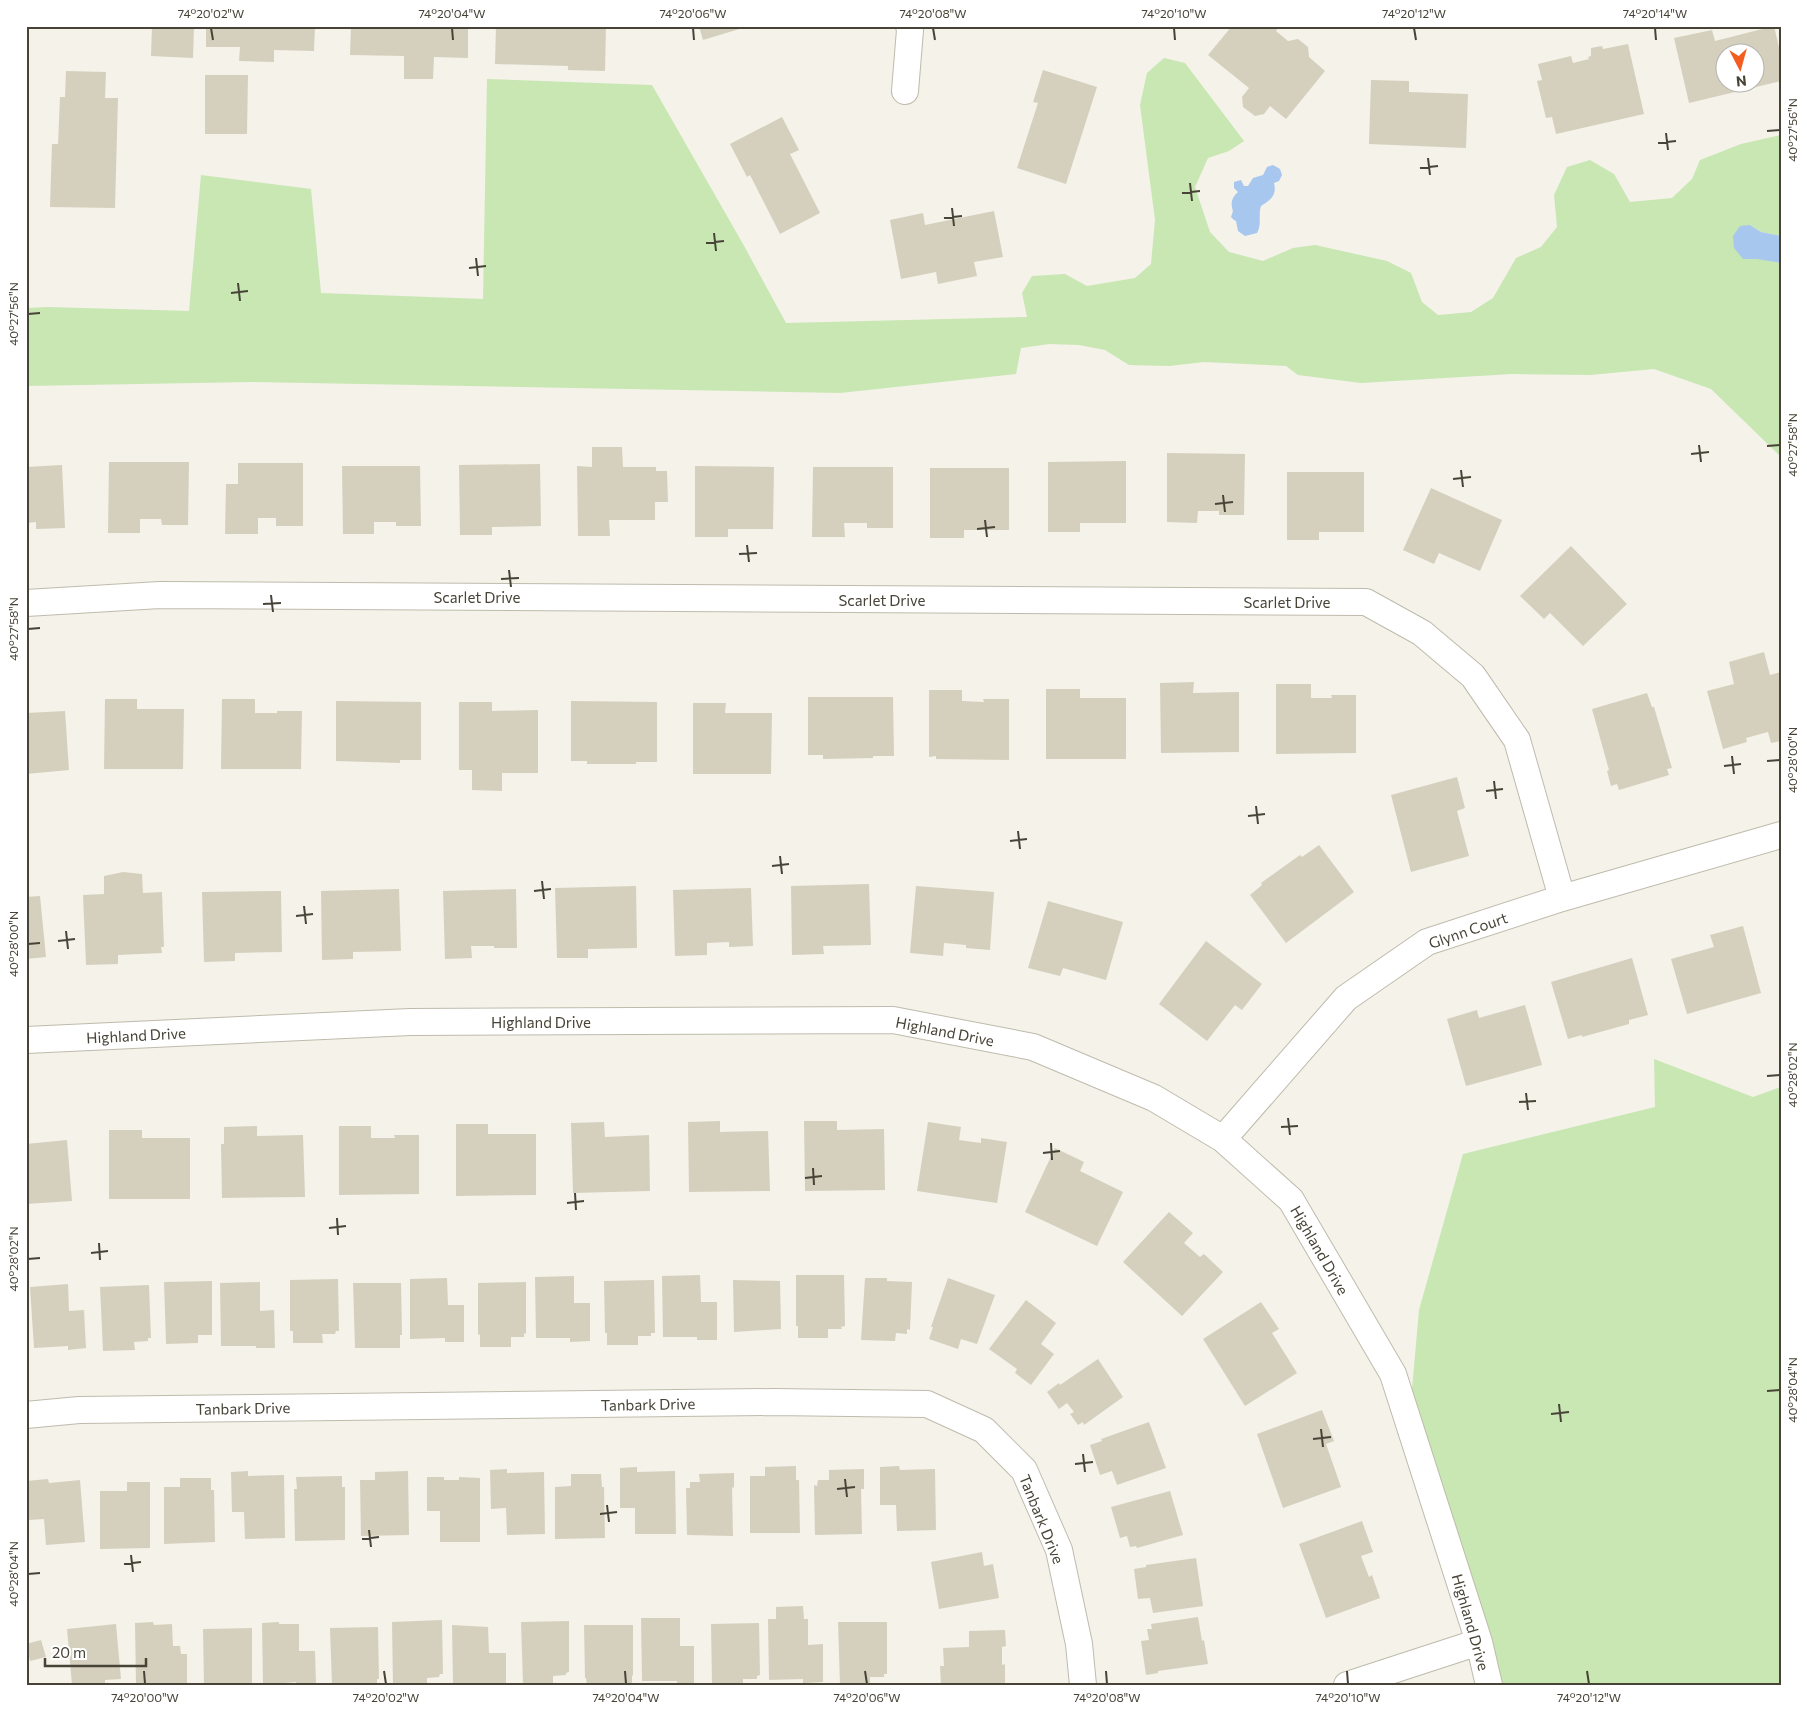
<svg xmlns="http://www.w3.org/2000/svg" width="1807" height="1711" font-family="Commissioner,sans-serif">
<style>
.green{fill:#c8e7b3}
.water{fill:#a7c7ee}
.building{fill:#d5d0be;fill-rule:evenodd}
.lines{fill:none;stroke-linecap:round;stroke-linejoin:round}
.street-casing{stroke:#bfbbac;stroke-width:28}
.street{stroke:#fff;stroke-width:26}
.ticks{fill:none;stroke:#474337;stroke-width:2}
.labels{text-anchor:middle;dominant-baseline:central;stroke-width:4;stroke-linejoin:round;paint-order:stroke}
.street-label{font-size:15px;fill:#474337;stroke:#fff}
.neatline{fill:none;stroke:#474337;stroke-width:2}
.ticks-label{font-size:12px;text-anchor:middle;fill:#474337}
</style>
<rect width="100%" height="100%" fill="#f4f2e9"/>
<!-- green -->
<path class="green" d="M1164,58L1185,63L1244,141L1229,151L1208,158L1195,187L1210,232L1229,252L1263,261L1293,248L1315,245L1387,261L1411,273L1422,302L1438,315L1471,312L1493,298L1516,258L1541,247L1557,227L1554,195L1567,167L1590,160L1614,174L1630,202L1672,198L1692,179L1700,160L1741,144L1781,135V236L1761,232L1750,225L1743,259L1757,258L1781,263V457L1711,389L1654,369L1590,375L1512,374L1361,383L1298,375L1286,366L1204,362L1169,366L1129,365L1105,350L1079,345L1049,344L1021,348L1016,374L840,393L251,382L26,386V308L48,307L189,311L201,175L311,189L321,293L483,299L487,79L652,85L743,244L786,323L1027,317L1022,293L1032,276L1065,274L1087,286L1135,278L1151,264L1155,220L1140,105L1147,73Z
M1654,1059L1753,1097L1781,1087V1685H1489L1409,1423L1419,1310L1463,1154L1655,1107Z"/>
<!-- water -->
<path class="water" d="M1273,165L1280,169L1282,175L1279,181L1274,183C1277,195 1271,200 1261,206C1258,215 1262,224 1257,233L1245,236L1238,231L1236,221L1234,220L1231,217L1233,211C1230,203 1232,197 1238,192L1234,188V182L1241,180L1244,186H1248L1253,178L1263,175L1267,167Z
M1750,225L1761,232L1781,236V263L1757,259H1743L1734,248L1733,236L1740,226Z"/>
<!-- building -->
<path class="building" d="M152,26H194L193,58L151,56Z
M206,26H315L314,51L274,50V62L239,61L240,47H206Z
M351,26H468V58L434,57L433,79H404V56L350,55Z
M496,26H606L605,71L568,70V66L495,64Z
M699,26H746V27L703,40Z
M1232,26H1280L1276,31L1288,41L1298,39L1308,47L1309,57L1325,71L1286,119L1270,106L1264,114L1255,116L1243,107L1242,97L1249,88L1208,55Z
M1774,26L1781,56V81L1689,103L1674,38L1712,30L1715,41ZM1724,52H1754V82H1724Z
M1628,44L1644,114L1556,134L1552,117L1546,118L1537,81L1542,80L1538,64L1571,56L1573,63L1589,59L1588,57L1591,56V48L1602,46L1603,49Z
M1043,70L1097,87L1066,184L1017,168L1038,103L1033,102Z
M66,71L106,72L105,98H118L115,208L50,207L52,144H58L60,97H65Z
M205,75H248L247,134H205Z
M1371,80L1409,81V92L1468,94L1466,148L1369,144Z
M782,117L799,150L790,154L820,213L780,234L750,175L747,177L730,144Z
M994,211L1003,257L974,262L977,276L938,284L936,272L901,279L890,220L923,213L925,225Z
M592,447H622L623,467H656V471H667L668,502H655V520H609L610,536H578L577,466L592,467Z
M1167,453L1245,454L1244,515H1219V511H1198L1197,523L1167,522Z
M1126,461V523H1080V532H1048V462Z
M109,462H189L188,525H162L161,519H140V533H108Z
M238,463H303V526H276V518H258V534H225L226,484H238Z
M540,464L541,526L492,527V535H460L459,465Z
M62,465L65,528L36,529V522L26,523V467Z
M342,466H420L421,526H396V522H374V534H343Z
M695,466L774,467L773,529H728V537H695Z
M813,467H893V528H867V523H844L845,537H812Z
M930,468H1009V530H964V538H930Z
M1287,472H1364V532H1319V540H1287Z
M1431,488L1502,520L1480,571L1439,553L1434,564L1403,550Z
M1571,546L1627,604L1583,646L1550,613L1544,619L1520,596Z
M1764,652L1770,675L1781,672V741L1771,743L1768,732L1746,738L1747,742L1723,749L1707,691L1734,684L1729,662Z
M1194,682L1193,693L1239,692V752L1161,753L1160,683Z
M1276,684H1311V698H1332L1331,695H1356V753L1276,754Z
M1046,689H1080V698H1126V759H1046Z
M929,690H962V701L984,702L983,699H1009V760L936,759V756L929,757Z
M1647,693L1652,707H1654L1672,768L1667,769L1669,775L1619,790L1617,784L1611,786L1607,771L1609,770L1592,709Z
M808,697H893L894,756H873V758L823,759V755H808Z
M105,699H137V709H184L183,769H104Z
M222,699H255V713H277V711H302L301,769H221Z
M336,701L421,702V760H400V763L336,761Z
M571,701L657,702V762H636V764H587V761H571Z
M459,702H492V711L538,710V773H502V791L472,790V770H459Z
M693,703H726L725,713H772L771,774H693Z
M65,711L69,770L26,774V713Z
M1457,777L1465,808L1457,811L1469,856L1411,872L1391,795Z
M1319,845L1354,892L1286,943L1250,895L1262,885L1261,883L1300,855L1302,857Z
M123,872L142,874L143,893L162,892L164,947H161L162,953L118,955V964L86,965L83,895L104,894V876Z
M869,884L871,945L823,946L824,954L792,955L791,886Z
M636,886L637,948L588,949V958H557L555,888Z
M916,886L994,892L990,950L966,948V945L944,943L943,956L910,953Z
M751,888L753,946L729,947V942L707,943V955L675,956L673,890Z
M399,889L401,951L353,952V959L322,960L321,891Z
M516,889L517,948H494V946H471L472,958L445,959L443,891Z
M281,891L282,952L235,953V961L204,962L202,892Z
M40,896L46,957L26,959V897Z
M1048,901L1123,922L1106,980L1063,968L1060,976L1028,968Z
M1743,926L1761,993L1687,1014L1671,959L1714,947L1710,935Z
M1206,941L1262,984L1242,1010L1235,1005L1207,1041L1159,1004Z
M1632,958L1648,1015L1629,1020V1024L1582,1037V1035L1568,1039L1551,982Z
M1525,1005L1542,1065L1466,1086L1447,1019L1477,1010L1479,1018Z
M720,1121V1132L768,1131L770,1191L689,1192L688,1122Z
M804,1121H837V1130L884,1129L885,1190L805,1191Z
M604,1122L605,1137L649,1135L650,1191L573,1193L571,1123Z
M928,1122L961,1127L959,1140L981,1143V1138L1007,1142L997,1203L917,1191Z
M456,1124H488V1134H536V1195L456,1196Z
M257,1126V1136L303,1135L305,1197L222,1198L221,1144H224V1127Z
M339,1126H371V1138H395L394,1135H419V1194L339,1195Z
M109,1130H142V1138H190V1199H109Z
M67,1140L72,1201L26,1204V1144Z
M1055,1148L1084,1162L1080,1171L1123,1192L1097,1246L1025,1212Z
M1169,1212L1193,1233L1184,1243L1200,1257L1204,1254L1223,1272L1182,1316L1123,1262Z
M700,1275L701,1302H717V1340H697V1337H663L662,1276Z
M796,1275H844L845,1326L841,1327L842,1329H828V1338H798V1326H796Z
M574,1276V1303H590V1341L570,1342V1338H536L535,1277Z
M447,1278L448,1305H464V1342H445V1338L410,1339V1279Z
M865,1278H887V1281L912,1282L910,1330L907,1329V1334L896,1333L895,1341L861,1340Z
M948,1278L995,1295L977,1344L961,1339L958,1349L929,1339L933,1327H931Z
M338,1279L339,1331H336L335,1334H322L323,1343H293V1331H290V1280Z
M654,1280L655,1333H651V1336H638V1345H607V1333H605L604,1281Z
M733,1280L780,1281L781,1329L734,1332Z
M212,1281V1335H198V1343L166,1344L164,1282Z
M260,1282V1311L274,1310L275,1348H256V1346H221L220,1283Z
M526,1282V1334L524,1333V1337H511V1347H480V1335L478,1334V1283Z
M353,1283H401L402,1335H400V1348H355Z
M68,1284L69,1311L84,1310L86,1348L68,1350V1346L34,1348L30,1287Z
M149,1285L151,1338H148V1341L134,1342L135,1350L103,1351L100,1287Z
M1026,1300L1056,1323L1041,1344L1054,1354L1031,1385L1015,1373L1017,1369L989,1349Z
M1261,1302L1279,1329L1272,1333L1297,1373L1245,1406L1203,1339Z
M1098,1359L1123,1397L1084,1425L1083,1422L1078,1425L1070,1414L1074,1412L1067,1403L1059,1409L1047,1392L1059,1383L1060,1385Z
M1322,1410L1334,1441L1326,1444L1341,1487L1283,1508L1257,1434Z
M1149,1422L1166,1468L1117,1485L1112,1471L1100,1475L1090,1445L1102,1441L1101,1439Z
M796,1466V1480H799L800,1533H750V1476H765V1467Z
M899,1466L900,1470L935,1469L936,1530L897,1531L896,1505H880V1467Z
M637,1467V1472L675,1471L676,1534H635V1508H620V1468Z
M507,1469V1473L544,1472L545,1534L507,1535L506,1508L491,1509L490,1470Z
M864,1469V1489H861L862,1534L815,1535L814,1485L817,1486L818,1480H829V1470Z
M248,1471V1476L284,1475L285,1538L245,1539L244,1512H232L231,1472Z
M408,1471L409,1535L361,1536L360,1480H375V1472Z
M734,1473V1488L732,1487L733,1536L687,1535L686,1488H690V1482H700L699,1474Z
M571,1474H601L602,1487H604L605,1538L555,1539V1487L571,1486Z
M342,1476V1487H345V1540L295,1541L294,1489H297L296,1477Z
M427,1477H444V1480H459V1477L480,1478V1542H440V1511H427Z
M180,1478H211V1490H214L215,1542L164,1544V1487H180Z
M48,1479L49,1483L80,1480L85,1542L46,1545L44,1519L29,1520L26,1481Z
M127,1482H150V1548L100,1549V1491H127Z
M1170,1491L1183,1535L1137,1548L1136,1546L1130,1547L1127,1536L1120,1538L1111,1507Z
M1362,1521L1373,1552L1361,1556L1369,1577L1372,1575L1380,1598L1326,1618L1299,1544Z
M982,1552L984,1566L993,1564L999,1598L939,1609L931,1562Z
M1196,1558L1203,1606L1153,1613L1150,1598L1138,1599L1134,1569L1146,1567V1565Z
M803,1606L804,1619H808V1645L823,1644V1682L803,1683V1679L769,1680L768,1619H776V1607Z
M1198,1617L1202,1641L1204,1640L1208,1664L1158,1671V1673L1146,1675L1141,1641L1149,1640L1147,1629H1152L1151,1624Z
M641,1618H680V1646H694V1683L677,1684V1681H642Z
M442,1620L443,1674H440L439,1677L427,1678V1683H415L416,1685H393L392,1622Z
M569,1621V1672L566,1673V1675L553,1676V1685H523L521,1622Z
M153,1622L154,1625L172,1624L173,1646H180L181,1654H187V1685H136L135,1623Z
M279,1622V1624H299V1651H315L316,1685H296V1682L263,1685L262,1623Z
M838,1622H887V1674H884V1677H870V1685H840Z
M759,1623L760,1675L757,1676V1679H743V1685H712L711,1624Z
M116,1624L121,1679L105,1680V1685H72L67,1629Z
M452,1625L488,1627L489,1653H506V1685H453Z
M584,1625H633V1676L632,1675V1685H587L586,1678H585Z
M378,1627L379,1679H377V1685H332L330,1628Z
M252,1628V1683L204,1685L203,1629Z
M1005,1630L1006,1646L1002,1647V1665L1005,1664V1684L941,1685L940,1666H944L943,1648L969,1647V1631Z
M41,1640L46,1657L30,1661L26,1644Z"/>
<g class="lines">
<defs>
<path id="street" d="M905,91L910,30L909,26
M26,603L160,595L1366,602L1422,633L1473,676L1517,740L1562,898
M26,1040L410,1022L893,1020L1033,1047L1154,1098L1223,1139L1291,1200L1393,1374L1479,1642L1489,1685
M1223,1139L1346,998L1427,942L1562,898L1781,835
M26,1415L79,1410L773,1402L927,1404L984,1430L1024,1470L1059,1550L1079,1644L1083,1685
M1347,1685L1479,1642"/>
</defs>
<!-- street casing -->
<use href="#street" class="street-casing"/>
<!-- street -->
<use href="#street" class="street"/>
</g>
<!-- ticks -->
<path class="ticks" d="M211,28L213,40M452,28L453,40M693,28L694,40M933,28L935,40M1174,28L1175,40M1414,28L1416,40M1655,28L1656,40M1767,131L1780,130M1666,133L1668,150M1658,143L1676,141M1428,158L1430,175M1420,168L1438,166M1190,183L1192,201M1182,193L1200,191M952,208L954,226M944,218L962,216M714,233L716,251M706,243L724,241M476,258L478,276M469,268L486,266M238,283L240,301M231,293L248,291M28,314L40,313M1699,445L1701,462M1767,446L1780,445M1691,454L1709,452M1461,470L1463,487M1453,479L1471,477M1223,495L1225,512M1215,504L1233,502M985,520L987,537M977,529L995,527M747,545L749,562M739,554L757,553M509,570L511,587M501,579L519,578M271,595L273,612M263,604L281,603M28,629L40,628M1732,756L1734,774M1767,761L1780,760M1724,766L1741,764M1494,781L1496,799M1486,791L1503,789M1256,806L1258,824M1248,816L1265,814M1018,831L1020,849M1010,841L1027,839M780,856L782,874M772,866L789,864M542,881L544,899M534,891L551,889M304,906L306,924M296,916L313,914M66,931L68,949M58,941L75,939M28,944L40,943M1767,1076L1780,1075M1526,1093L1528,1110M1519,1102L1536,1101M1288,1118L1290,1135M1281,1127L1298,1126M1051,1143L1052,1160M1043,1153L1060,1151M813,1168L814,1185M805,1178L822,1176M575,1193L576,1210M567,1203L584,1201M337,1218L338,1235M329,1228L346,1226M99,1243L100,1260M91,1253L108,1251M28,1259L40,1258M1767,1391L1780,1390M1559,1404L1561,1422M1551,1414L1569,1412M1321,1429L1323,1447M1313,1439L1331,1437M1083,1454L1085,1472M1075,1464L1093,1462M845,1479L847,1497M837,1489L855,1487M607,1505L609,1522M600,1514L617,1512M369,1530L371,1547M362,1539L379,1537M131,1555L133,1572M124,1564L141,1562M28,1574L40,1573M144,1671L145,1684M384,1671L386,1684M625,1671L626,1684M865,1671L867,1684M1106,1671L1107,1684M1347,1671L1348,1684M1587,1671L1589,1684"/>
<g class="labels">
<!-- street labels -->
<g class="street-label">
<text x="477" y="597">Scarlet Drive</text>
<text x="882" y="600">Scarlet Drive</text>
<text x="1287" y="602">Scarlet Drive</text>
<text transform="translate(1468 930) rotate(-19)">Glynn Court</text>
<text x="541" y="1022">Highland Drive</text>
<text transform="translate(945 1031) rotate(11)">Highland Drive</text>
<text transform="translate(136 1035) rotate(-3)">Highland Drive</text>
<text transform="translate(1320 1250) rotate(60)">Highland Drive</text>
<text transform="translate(648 1404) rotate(-1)">Tanbark Drive</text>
<text transform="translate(243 1408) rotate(-1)">Tanbark Drive</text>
<text transform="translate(1042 1519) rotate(68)">Tanbark Drive</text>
<text transform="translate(1471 1622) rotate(74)">Highland Drive</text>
</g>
</g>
<!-- border -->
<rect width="1807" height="1711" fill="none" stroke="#ffffff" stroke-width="55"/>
<!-- north arrow -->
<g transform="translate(1740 68) rotate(174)"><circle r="24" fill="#ffffff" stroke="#b5b4af"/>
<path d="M0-4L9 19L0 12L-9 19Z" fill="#f35e20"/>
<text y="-8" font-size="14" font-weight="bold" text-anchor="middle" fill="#474337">N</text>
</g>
<!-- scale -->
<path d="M45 1658v8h101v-8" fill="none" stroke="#474337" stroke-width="2.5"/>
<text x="52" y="1658" font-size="15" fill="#474337" stroke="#ffffff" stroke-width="4" paint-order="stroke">20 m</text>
<rect x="28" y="28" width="1752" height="1656" class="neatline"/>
<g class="ticks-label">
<text x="211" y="18">74°20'02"W</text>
<text x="452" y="18">74°20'04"W</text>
<text x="693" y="18">74°20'06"W</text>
<text x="933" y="18">74°20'08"W</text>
<text x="1174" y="18">74°20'10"W</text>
<text x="1414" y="18">74°20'12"W</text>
<text x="1655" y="18">74°20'14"W</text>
<text transform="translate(1793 130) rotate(-90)" y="4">40°27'56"N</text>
<text transform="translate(14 314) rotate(-90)" y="4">40°27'56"N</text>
<text transform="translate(1793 445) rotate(-90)" y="4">40°27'58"N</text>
<text transform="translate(14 629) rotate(-90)" y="4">40°27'58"N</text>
<text transform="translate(1793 760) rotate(-90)" y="4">40°28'00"N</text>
<text transform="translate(14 944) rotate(-90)" y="4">40°28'00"N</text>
<text transform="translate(1793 1075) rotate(-90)" y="4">40°28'02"N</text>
<text transform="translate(14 1259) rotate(-90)" y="4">40°28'02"N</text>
<text transform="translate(1793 1390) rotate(-90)" y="4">40°28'04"N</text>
<text transform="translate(14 1574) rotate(-90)" y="4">40°28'04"N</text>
<text x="145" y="1702">74°20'00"W</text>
<text x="386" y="1702">74°20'02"W</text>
<text x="626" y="1702">74°20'04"W</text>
<text x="867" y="1702">74°20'06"W</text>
<text x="1107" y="1702">74°20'08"W</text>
<text x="1348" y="1702">74°20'10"W</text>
<text x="1589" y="1702">74°20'12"W</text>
</g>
</svg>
